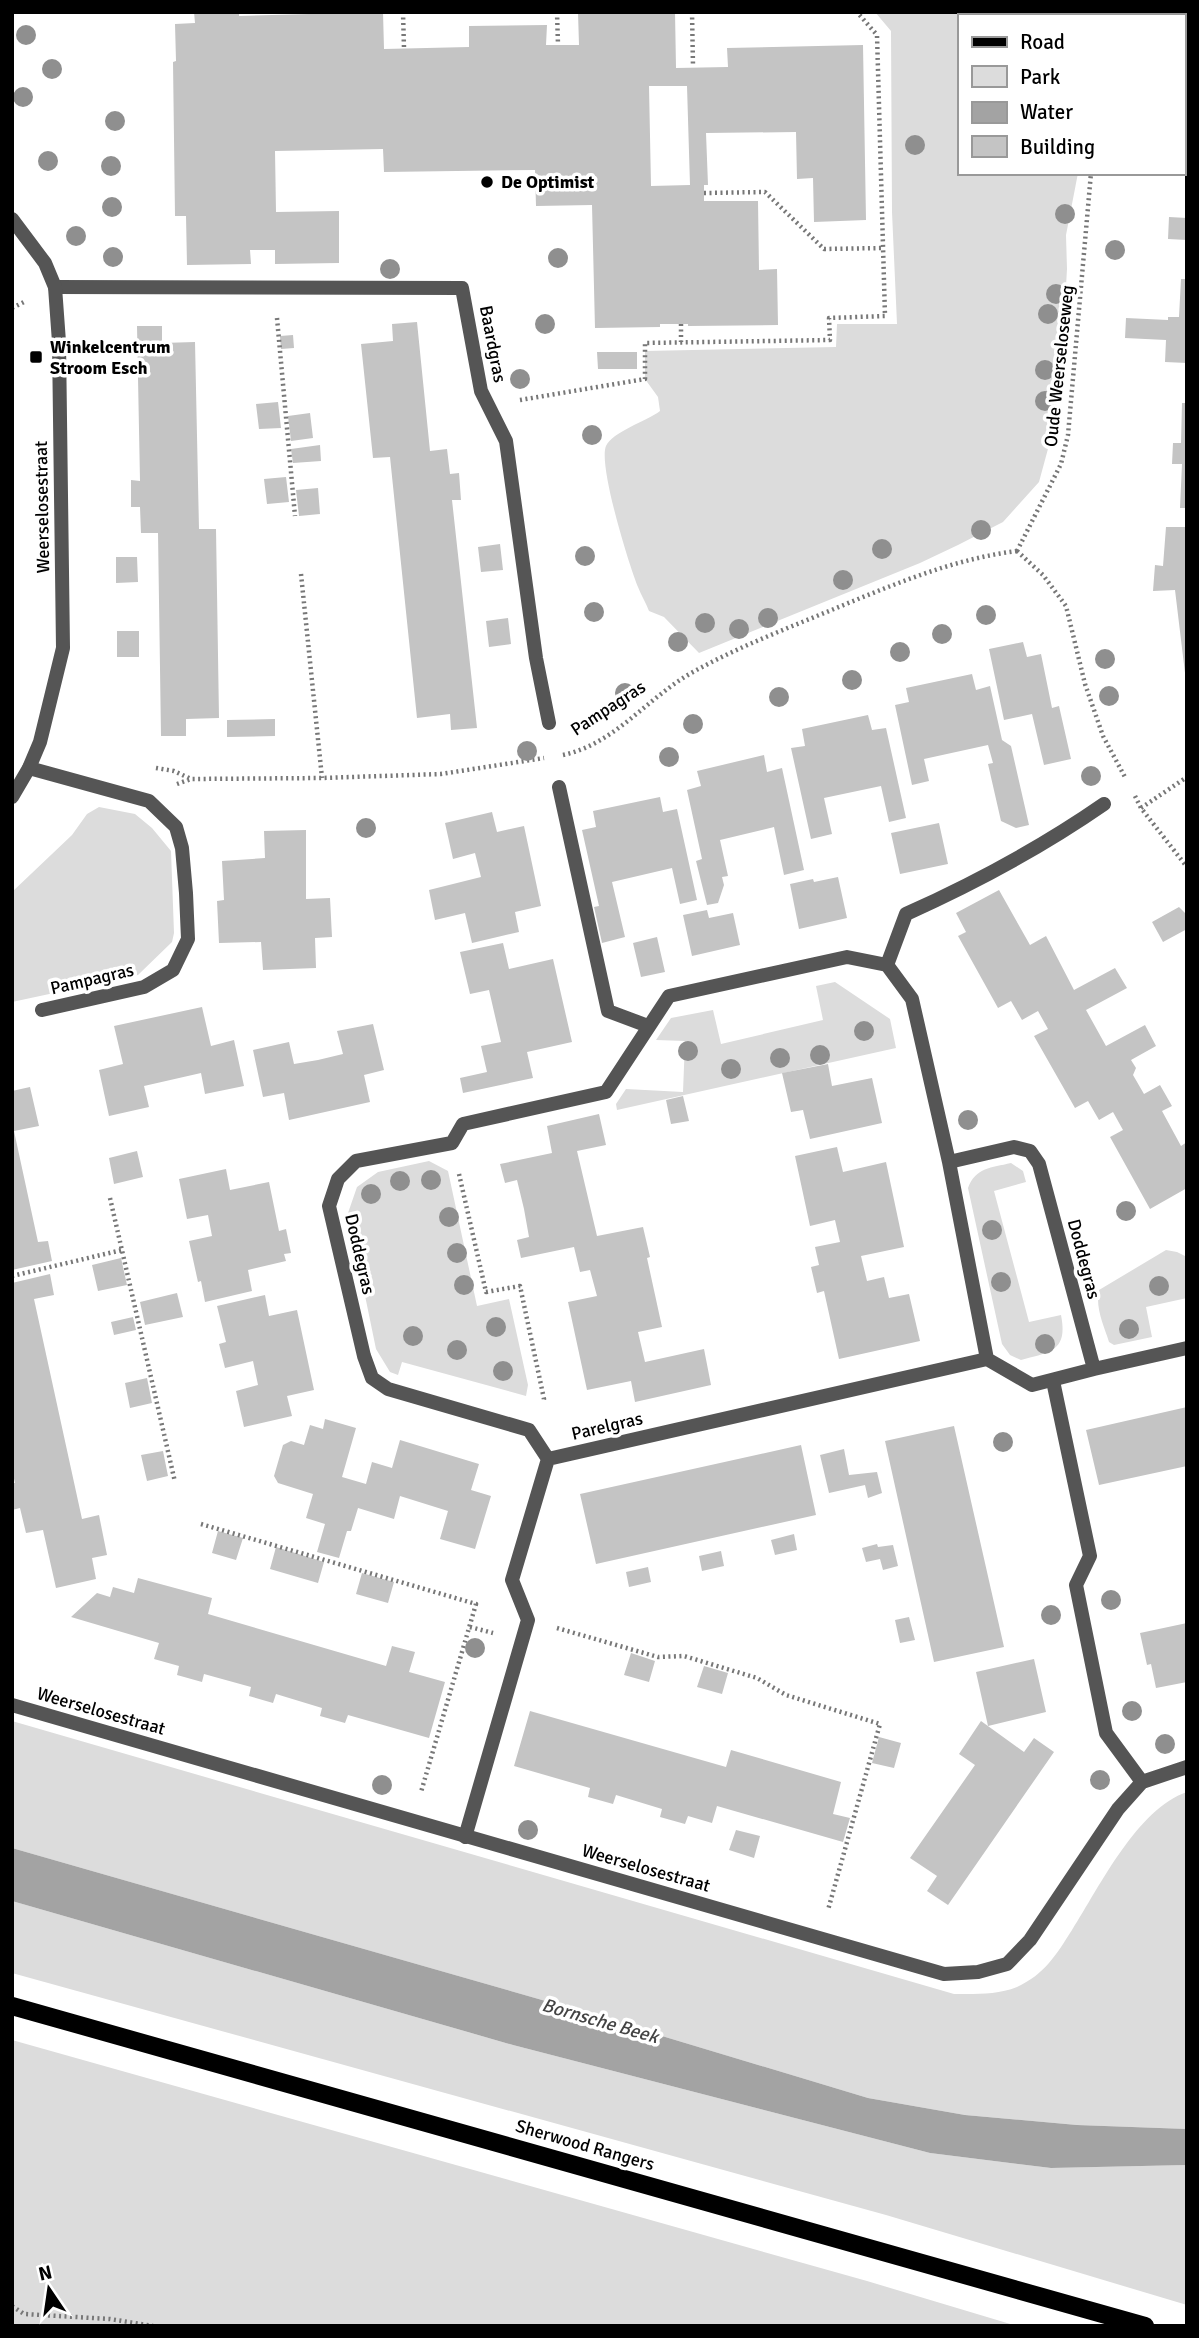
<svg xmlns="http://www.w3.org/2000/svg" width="1199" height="2338" font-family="Signika,sans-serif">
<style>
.green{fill:#dcdcdc}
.water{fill:#a3a3a3}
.building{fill:#c4c4c4;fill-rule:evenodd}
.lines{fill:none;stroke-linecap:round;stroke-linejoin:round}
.path{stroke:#777;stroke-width:4.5;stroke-dasharray:2 3.5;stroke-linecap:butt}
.minor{stroke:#555;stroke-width:14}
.tertiary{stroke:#555;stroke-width:14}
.primary{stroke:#000;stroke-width:18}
.tree{fill:#8f8f8f}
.poi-dot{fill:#000;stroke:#fff;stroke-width:2.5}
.labels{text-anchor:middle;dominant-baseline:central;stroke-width:7;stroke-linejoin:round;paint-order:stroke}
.poi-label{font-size:18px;font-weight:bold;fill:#000;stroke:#fff;text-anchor:start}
.street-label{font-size:18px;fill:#000;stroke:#fff}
.water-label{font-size:19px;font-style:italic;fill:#444;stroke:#fff}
</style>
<rect width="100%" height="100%" fill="#fff"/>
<!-- green -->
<path class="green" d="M875,12H1112L1111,16H959V173H1078L1066,235L1067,269L1061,372L1052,434L1039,482L1003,522L958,545L920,563L699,653L664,617L649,611C646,603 641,595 638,587C629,565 598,465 606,446C612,432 647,421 660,411L658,397L645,379V351L836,347L837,324H897L892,212L891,31Z
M99,807L135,814L152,828L171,851L174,933L172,942L138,975L12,1002V892L72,835L87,814Z
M835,982L890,1019L896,1048L617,1110L616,1104L626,1089L683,1092L685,1041L656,1040L671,1018L713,1010L721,1044L823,1020L816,986Z
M429,1161L448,1171L477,1306L509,1299L528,1385L526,1396L402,1362L398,1375L390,1372L376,1349L348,1213L357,1187L378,1172Z
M1011,1163L1023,1171L1026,1182L994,1191L1029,1322L1061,1315C1068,1351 1051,1352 1021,1360L1010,1355L1002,1344L968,1188C976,1167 991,1168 1011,1163Z
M1166,1250L1177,1252L1187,1257V1298L1146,1307L1152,1337L1114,1345L1109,1342C1104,1326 1095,1308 1099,1290Z
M12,1721L954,1994C975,1994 997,1995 1017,1987C1045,1974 1056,1955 1072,1930C1100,1886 1137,1809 1187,1792V2129L1077,2125L965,2115L868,2098L549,2002L12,1848Z
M12,1901L513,2045L930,2153L1051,2168L1187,2165V2305L886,2215L12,1973Z
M12,2040L867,2281L1017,2326H12Z"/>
<!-- water -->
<path class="water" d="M12,1848L549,2002L868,2098L965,2115L1077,2125L1187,2129V2165L1051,2168L930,2153L513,2045L12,1901Z"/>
<!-- building -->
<path class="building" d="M194,12H239V16L309,14V12H383L384,49L469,47V26L547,25L546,45H579L578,12H675L676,68L728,67L727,48L863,45L866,220L814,222L813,178L797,179L796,132L706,133L708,185H704V201H758L759,270L777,269L778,325L688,326V324H660V327L595,328L592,205L536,206L535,170L384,172L383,149L275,151L276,212L339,211V263L275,264V250H250L251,264L187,265L186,216H175L173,62L176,61L175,24L195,23ZM649,86H687L690,185L651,186Z
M1183,123H1187V150H1183Z
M1169,217L1187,218V240L1168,239Z
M1181,279H1187V363L1165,362L1166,340L1125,338L1126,318L1168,320V317H1179Z
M417,322L430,451L447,449L450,474L459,473L461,500H452L477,728L451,730L450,714L417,718L390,457L373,458L361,344L393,341L392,324Z
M137,326H162V343L195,342L199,529H216L219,718L186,719V736H161L158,533H141L140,507H131V480L140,481Z
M293,335L294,348L281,349L280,336Z
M597,352H637V369H598Z
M278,402L281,428L259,429L256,404Z
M1182,403H1187V508H1180L1182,464H1172L1173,443H1181Z
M310,413L313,438L291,441L288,416Z
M320,445L321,461L293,463L291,449Z
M286,477L289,502L267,504L264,479Z
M318,488L320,514L299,516L296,490Z
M1166,527H1187V673H1185L1175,590L1153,591L1155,565L1163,566Z
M500,544L503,570L481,572L478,547Z
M116,557H137L138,582L116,583Z
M508,618L511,644L489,647L486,621Z
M117,631H139V657H117Z
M1023,642L1027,657L1041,654L1052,708L1059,706L1071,759L1044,765L1032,714L1004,720L989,649Z
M972,674L976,690L990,686L1002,740L1011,746L1029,825L1016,828L1001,821L988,764L993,763L988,745L924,759L929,781L912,785L895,705L909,702L906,688Z
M868,715L872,730L886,728L906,818L889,822L881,786L824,798L832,834L811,839L791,748L805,746L802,729Z
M275,719V736L227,737V720Z
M764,755L767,772L782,768L804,870L784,875L774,827L720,840L728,876L722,877L724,885L718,903L707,905L696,861L702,859L687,790L701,786L697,771Z
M660,797L663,812L677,809L697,900L680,904L672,868L612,882L625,937L602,943L594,907L599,906L582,830L596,827L593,811Z
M492,812L497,832L524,826L541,906L515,912L519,932L472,943L465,913L435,920L429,890L481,877L475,853L453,859L445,823Z
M939,823L948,864L900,874L891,833Z
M306,830V899L330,898L332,937L315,938L316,968L263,970L261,942L219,943L217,901L224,900L222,861L265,858L264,831Z
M838,877L847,918L799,929L790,884L813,879L814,882Z
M999,890L1030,945L1046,936L1074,990L1115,968L1127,988L1086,1010L1106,1046L1145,1025L1156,1046L1131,1060L1136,1068L1133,1075L1144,1094L1160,1085L1172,1106L1162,1111L1181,1146L1187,1142V1188L1150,1209L1110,1137L1123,1130L1113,1112L1099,1120L1088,1101L1075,1108L1034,1036L1048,1029L1038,1011L1022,1020L1011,1001L998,1008L958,936L966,932L956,913Z
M1179,907L1187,915V929L1163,942L1152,922Z
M707,910L709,918L733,913L740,945L692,956L683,915Z
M657,937L665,972L641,977L633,943Z
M503,943L509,969L553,959L572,1042L527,1052L533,1078L463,1093L460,1078L487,1072L481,1046L501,1042L489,990L470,994L460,952Z
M202,1007L211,1046L234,1040L244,1086L205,1094L201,1073L144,1086L149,1107L109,1116L99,1070L123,1064L114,1026Z
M373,1024L384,1070L364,1075L370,1102L289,1120L284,1093L263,1097L253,1050L289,1042L294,1064L318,1060L343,1054L337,1031Z
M828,1064L832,1086L872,1078L882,1123L810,1139L803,1110L791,1112L782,1073Z
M30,1087L39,1126L14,1131L38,1242L48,1241L52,1261L12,1270V1091Z
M683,1096L689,1121L671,1124L666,1100Z
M599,1114L606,1145L577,1151L597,1236L643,1227L650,1257L647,1258L662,1327L638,1332L645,1362L704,1349L711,1385L635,1402L631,1381L587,1390L568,1302L597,1296L590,1270L580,1272L574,1247L521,1258L517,1240L529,1237L524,1209L517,1180L505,1183L500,1164L552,1153L547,1126Z
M837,1147L843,1172L886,1162L904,1247L861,1256L867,1281L884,1277L889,1298L909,1294L920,1341L839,1359L824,1291L817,1293L811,1267L819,1265L815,1247L840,1242L835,1220L810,1226L795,1156Z
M137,1151L143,1177L114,1184L109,1158Z
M226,1169L230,1190L269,1182L279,1231L286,1229L291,1253L284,1254L286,1261L248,1270L252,1291L205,1302L201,1281L198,1282L189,1241L212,1236L208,1215L187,1219L179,1179Z
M121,1258L127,1285L98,1291L92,1265Z
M50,1274L54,1295L34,1299L82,1519L99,1515L107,1555L92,1558L96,1579L56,1588L43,1530L26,1533L20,1508L12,1510V1483H15L12,1470V1283Z
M177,1293L183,1317L145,1325L140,1302Z
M265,1295L269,1316L297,1310L314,1390L287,1396L292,1416L244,1427L236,1391L258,1385L253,1361L225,1368L219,1344L226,1342L217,1306Z
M133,1317L136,1330L114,1335L111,1322Z
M147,1378L152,1403L130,1408L125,1383Z
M1187,1407V1466L1099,1485L1086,1430Z
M325,1419L356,1428L342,1477L366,1484L372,1462L392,1468L400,1440L479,1464L471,1490L491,1496L475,1549L440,1539L448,1511L400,1496L394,1519L358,1508L351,1531H347L339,1558L317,1552L325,1524L306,1518L313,1494L278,1483L274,1476L283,1445L291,1441L304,1445L310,1425L323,1429Z
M954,1426L1004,1647L934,1662L885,1441Z
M801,1445L816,1515L596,1564L580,1494Z
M844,1449L849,1475L877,1472L882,1493L868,1498L865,1485L829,1493L820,1455Z
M163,1451L168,1476L147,1481L141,1455Z
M218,1531L243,1538L236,1560L212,1553Z
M794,1534L797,1550L775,1555L771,1540Z
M877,1544L878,1547L893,1545L898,1566L883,1570L880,1559L866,1562L862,1548Z
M276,1547L324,1562L318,1583L270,1569Z
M721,1551L724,1566L702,1571L699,1556Z
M648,1567L651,1582L629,1587L626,1572Z
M362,1573L394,1582L388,1603L356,1594Z
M138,1578L212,1598L208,1614L386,1666L392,1646L415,1652L409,1672L445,1682L429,1738L348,1715L345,1723L320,1716L322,1708L276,1694L273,1703L249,1696L251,1687L204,1674L202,1682L177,1675L179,1666L154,1659L159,1643L71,1617L97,1593L110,1597L113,1587L134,1593Z
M909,1617L915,1640L900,1643L895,1620Z
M1187,1623V1682L1156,1688L1151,1664L1147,1665L1140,1633Z
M631,1653L655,1661L649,1682L624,1675Z
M1034,1659L1046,1712L988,1726L976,1672Z
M704,1666L728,1673L722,1694L697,1687Z
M530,1711L726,1767L731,1750L841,1782L833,1814L850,1818L843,1842L717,1806L712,1823L688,1816L685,1824L660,1817L662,1809L616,1795L613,1804L588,1797L590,1788L514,1766Z
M981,1721L1024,1752L1034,1738L1054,1752L948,1905L927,1891L937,1876L910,1858L975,1765L959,1754Z
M879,1737L901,1743L894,1768L872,1763Z
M736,1830L760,1836L754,1858L729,1850Z"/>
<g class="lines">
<!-- path -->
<path class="path" d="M300,12V15
M403,12L404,48
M557,12L558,45
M692,12L693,66
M1177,12L1182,16
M1128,16L1129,12
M704,193L765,192L824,249L883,248
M12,308L24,302
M277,318L295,516
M681,324V342
M520,400L645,379V343L830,340L829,318L885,316L877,35L857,12
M12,482H17
M1017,551L1061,464L1068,435L1091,173
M1017,551L1043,575L1066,606L1085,684L1103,736L1126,779
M301,574L322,778
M563,755C615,744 648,697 693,672C736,648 783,630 829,611C890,586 952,559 1017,551
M156,768L174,771L191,779
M177,784L191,779L322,778L441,774L544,758
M1135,796L1141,808L1187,867
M1141,808L1187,777
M459,1174L486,1292L520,1286L544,1399L543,1402
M110,1198L175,1482
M12,1276L122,1250
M201,1524L476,1604L421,1792
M470,1627L493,1633
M557,1628L658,1657L684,1656L757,1678L786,1695L880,1724L828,1910
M12,2306L24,2314L110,2319L153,2326"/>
<!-- minor -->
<path class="minor" d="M55,287L462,288L481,391L506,441L536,658L549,723
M29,768L149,801L176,827L182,848L186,893L188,939L173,970L144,987L42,1010
M559,787L608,1011L648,1026
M887,965L906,914C975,883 1042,847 1104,804
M949,1162L1014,1147L1030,1151L1039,1164L1094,1369L1187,1348
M1053,1381L1090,1556L1076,1585L1106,1733L1142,1782
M548,1459L529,1430L388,1389L372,1378L364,1356L329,1206L338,1179L356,1161L452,1143L463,1124L606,1092L669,996L847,957L887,965L912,999L949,1162L987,1359
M465,1837L528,1620L512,1580L548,1459L987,1359L1032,1385L1094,1369"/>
<!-- tertiary -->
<path class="tertiary" d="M12,219L45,263L55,287L59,342L63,648L40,742L29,768L12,797
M12,1705L944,1974L978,1972L1007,1964L1030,1940L1118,1809L1142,1782L1187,1767"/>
<!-- primary -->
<path class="primary" d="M12,2006L1145,2326"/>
</g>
<!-- trees -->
<g class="tree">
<circle cx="26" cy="35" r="10"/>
<circle cx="52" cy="69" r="10"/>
<circle cx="23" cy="97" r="10"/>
<circle cx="115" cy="121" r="10"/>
<circle cx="915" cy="145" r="10"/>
<circle cx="48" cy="161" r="10"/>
<circle cx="111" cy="166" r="10"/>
<circle cx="112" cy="207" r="10"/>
<circle cx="1065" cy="214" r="10"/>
<circle cx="76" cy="236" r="10"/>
<circle cx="1115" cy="250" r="10"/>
<circle cx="113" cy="257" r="10"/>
<circle cx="558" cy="258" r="10"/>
<circle cx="390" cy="269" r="10"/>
<circle cx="1056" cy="294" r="10"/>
<circle cx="1048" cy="314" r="10"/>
<circle cx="545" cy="324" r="10"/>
<circle cx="1045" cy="370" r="10"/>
<circle cx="520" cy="379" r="10"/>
<circle cx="1045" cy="401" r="10"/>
<circle cx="592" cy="435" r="10"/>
<circle cx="981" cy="530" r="10"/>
<circle cx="882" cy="549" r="10"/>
<circle cx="585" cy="556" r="10"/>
<circle cx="843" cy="580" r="10"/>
<circle cx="594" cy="612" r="10"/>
<circle cx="986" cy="615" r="10"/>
<circle cx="768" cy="618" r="10"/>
<circle cx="705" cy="623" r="10"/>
<circle cx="739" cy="629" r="10"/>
<circle cx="942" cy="634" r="10"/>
<circle cx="678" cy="642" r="10"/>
<circle cx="900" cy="652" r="10"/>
<circle cx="1105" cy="659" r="10"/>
<circle cx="852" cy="680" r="10"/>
<circle cx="625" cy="693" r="10"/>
<circle cx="1109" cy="696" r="10"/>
<circle cx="779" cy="697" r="10"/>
<circle cx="693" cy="724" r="10"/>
<circle cx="527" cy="751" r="10"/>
<circle cx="669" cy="757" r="10"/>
<circle cx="1091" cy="776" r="10"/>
<circle cx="366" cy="828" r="10"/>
<circle cx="864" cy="1031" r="10"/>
<circle cx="688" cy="1051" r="10"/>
<circle cx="820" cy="1055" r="10"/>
<circle cx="780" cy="1058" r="10"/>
<circle cx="731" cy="1069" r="10"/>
<circle cx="968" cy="1120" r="10"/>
<circle cx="431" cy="1180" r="10"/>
<circle cx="400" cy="1181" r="10"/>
<circle cx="371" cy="1194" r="10"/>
<circle cx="1126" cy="1211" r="10"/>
<circle cx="449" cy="1217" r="10"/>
<circle cx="992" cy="1230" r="10"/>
<circle cx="457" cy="1253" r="10"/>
<circle cx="1001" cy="1282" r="10"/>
<circle cx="464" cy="1285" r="10"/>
<circle cx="1159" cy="1286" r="10"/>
<circle cx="496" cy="1327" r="10"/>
<circle cx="1129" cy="1329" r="10"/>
<circle cx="413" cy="1336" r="10"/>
<circle cx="1045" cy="1344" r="10"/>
<circle cx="457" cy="1350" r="10"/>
<circle cx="503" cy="1371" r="10"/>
<circle cx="1003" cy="1442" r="10"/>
<circle cx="1111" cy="1600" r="10"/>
<circle cx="1051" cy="1615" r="10"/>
<circle cx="475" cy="1648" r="10"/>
<circle cx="1132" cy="1711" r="10"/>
<circle cx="1165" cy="1744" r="10"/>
<circle cx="1100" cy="1780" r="10"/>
<circle cx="382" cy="1785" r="10"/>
<circle cx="528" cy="1830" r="10"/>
</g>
<!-- markers -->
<g class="poi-dot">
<circle cx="487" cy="182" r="7"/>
<rect x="29" y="350" width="14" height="14" rx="3.5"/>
</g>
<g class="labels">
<!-- poi labels -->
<g class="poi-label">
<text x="501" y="182">De Optimist</text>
<text x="50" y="347">Winkelcentrum<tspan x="50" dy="21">Stroom Esch</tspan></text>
</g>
<!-- street labels -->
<g class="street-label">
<text transform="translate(493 344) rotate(79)">Baardgras</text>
<text transform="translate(1059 366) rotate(-84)">Oude Weerseloseweg</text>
<text transform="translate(42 507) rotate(-91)">Weerselosestraat</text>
<text transform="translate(608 708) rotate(-33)">Pampagras</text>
<text transform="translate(92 979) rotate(-13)">Pampagras</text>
<text transform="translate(360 1254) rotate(77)">Doddegras</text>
<text transform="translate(1084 1259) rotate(75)">Doddegras</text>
<text transform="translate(607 1426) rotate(-13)">Parelgras</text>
<text transform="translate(101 1711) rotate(16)">Weerselosestraat</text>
<text transform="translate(646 1868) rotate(16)">Weerselosestraat</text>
<text transform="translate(585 2145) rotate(16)">Sherwood Rangers</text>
</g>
<!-- water labels -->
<g class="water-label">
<text transform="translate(600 2021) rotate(16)">Bornsche Beek</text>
</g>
</g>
<!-- border -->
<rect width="1199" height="2338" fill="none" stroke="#000000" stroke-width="28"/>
<!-- legend -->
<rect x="958" y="14" width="228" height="161" fill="#ffffff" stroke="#999999" stroke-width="2"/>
<rect x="972" y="37" width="35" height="10" fill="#000000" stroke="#999999" stroke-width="2"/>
<text x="1020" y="49" font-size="21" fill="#000000">Road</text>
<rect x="972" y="66" width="35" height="21" fill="#dcdcdc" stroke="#999999" stroke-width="2"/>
<text x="1020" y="84" font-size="21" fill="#000000">Park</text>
<rect x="972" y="102" width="35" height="21" fill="#a3a3a3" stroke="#999999" stroke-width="2"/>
<text x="1020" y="119" font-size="21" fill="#000000">Water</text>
<rect x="972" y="136" width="35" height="21" fill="#c4c4c4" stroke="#999999" stroke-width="2"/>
<text x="1020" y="154" font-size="21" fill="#000000">Building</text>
<!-- north arrow -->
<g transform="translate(49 2289) rotate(347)" stroke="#ffffff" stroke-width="5" paint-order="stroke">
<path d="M0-5L12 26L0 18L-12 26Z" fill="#000000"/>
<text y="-10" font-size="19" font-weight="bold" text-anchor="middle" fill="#000000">N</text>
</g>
</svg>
